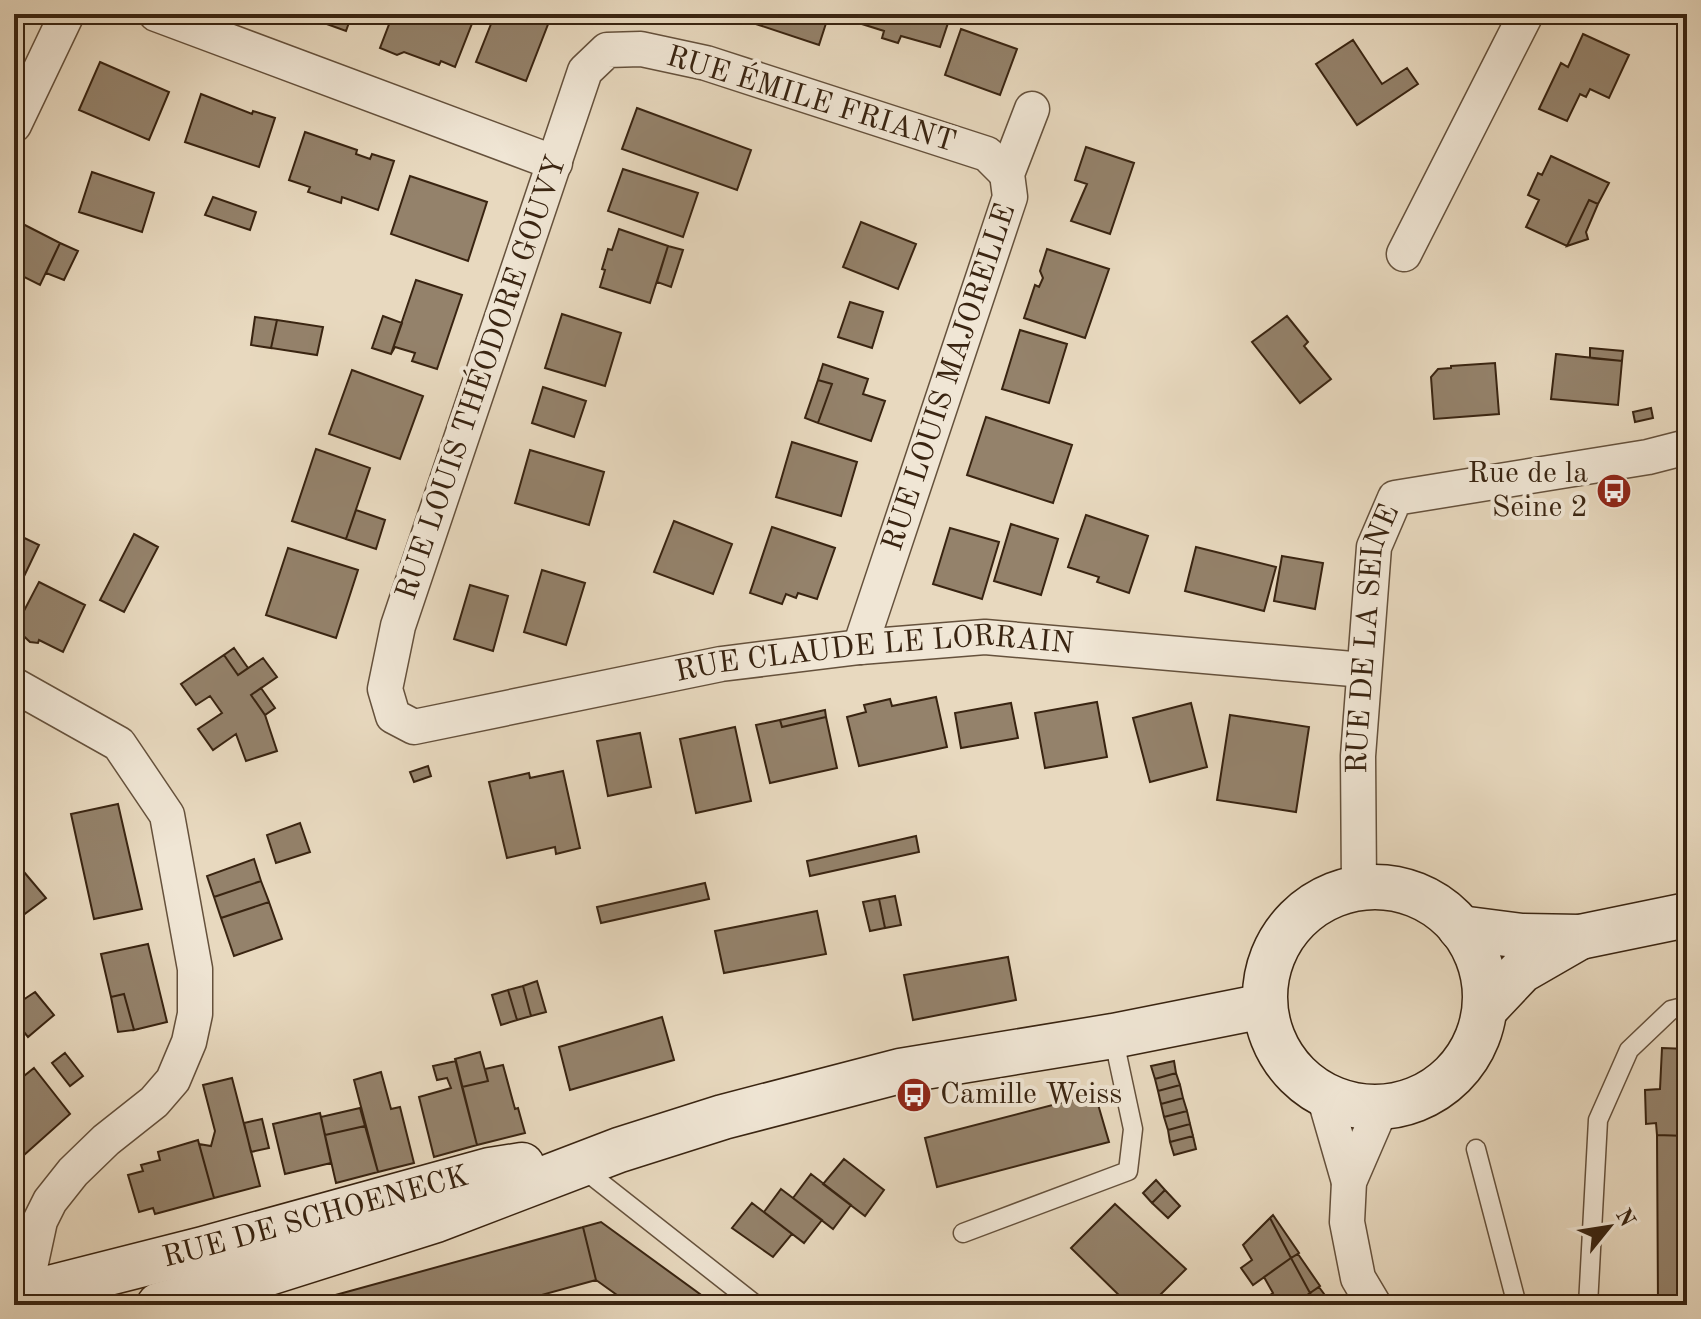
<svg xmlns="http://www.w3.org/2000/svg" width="1701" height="1319" font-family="'Old Standard TT',serif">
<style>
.building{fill:#94826b;stroke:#392411;stroke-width:2}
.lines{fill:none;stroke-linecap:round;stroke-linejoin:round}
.service-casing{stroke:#65513c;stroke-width:21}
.minor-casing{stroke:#65513c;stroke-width:37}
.secondary-casing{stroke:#392411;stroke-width:47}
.service{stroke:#f0e6d5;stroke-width:18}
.minor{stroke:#f0e6d5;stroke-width:34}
.secondary{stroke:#f0e6d5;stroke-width:44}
.labels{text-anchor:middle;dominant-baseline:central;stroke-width:8;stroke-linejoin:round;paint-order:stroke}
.street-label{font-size:30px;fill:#392411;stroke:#f0e6d5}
.poi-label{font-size:30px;fill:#392411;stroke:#f0e6d5;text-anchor:end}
</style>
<rect width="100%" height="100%" fill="#e8d9bf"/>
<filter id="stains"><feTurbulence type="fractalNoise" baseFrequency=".0025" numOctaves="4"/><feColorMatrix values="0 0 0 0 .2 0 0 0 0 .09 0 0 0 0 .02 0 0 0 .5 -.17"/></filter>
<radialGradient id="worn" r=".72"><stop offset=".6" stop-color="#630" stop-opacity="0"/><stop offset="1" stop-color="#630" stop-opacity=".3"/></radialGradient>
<!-- building -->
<path class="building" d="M299,14H352L346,31Z
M393,14H454L473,21L455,67L441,61L439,65L404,52L397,55L380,48Z
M495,14H552L526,81L476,62Z
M759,14H829L819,45L756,24Z
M866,14H951L940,47L901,36L898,43L882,38L884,31L862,24Z
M961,29L1017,49L1000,95L945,75Z
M1583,34L1629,55L1609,98L1590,89L1586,97L1580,94L1567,121L1539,109L1561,63L1568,67Z
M1353,40L1382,84L1407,68L1418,84L1357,125L1316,64Z
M100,62L169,92L149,140L79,110Z
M201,94L252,114L253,111L275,118L259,167L185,142Z
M637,108L751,150L737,190L622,149Z
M305,132L357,150L356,154L370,159L372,154L394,161L378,210L342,197L341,203L308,192L310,187L289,180Z
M1086,147L1134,163L1110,234L1071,221L1087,184L1075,180Z
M1551,156L1609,183L1598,204L1589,200L1567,246L1526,227L1539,200L1528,195L1538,173L1542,175Z
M623,169L698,193L683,237L608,211Z
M92,172L154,193L142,232L79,212Z
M410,176L487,202L468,261L391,234Z
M213,197L256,212L250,230L205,215Z
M1589,200L1598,204L1586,232L1588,239L1567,246Z
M17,221L60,243L40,285L14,272V226Z
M861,222L916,244L898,289L843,267Z
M619,229L668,246L650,303L600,287L605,270L602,269L608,249L612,250Z
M60,243L78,251L64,280L46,273Z
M668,246L683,250L671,287L657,282Z
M1047,249L1109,269L1085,338L1024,318L1035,285L1039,287L1043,278L1040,271Z
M416,280L462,295L437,369L412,361L415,353L395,347L391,354Z
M850,302L883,312L872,348L838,337Z
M562,314L621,333L605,386L545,368Z
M383,316L402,323L391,354L372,348Z
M1287,316L1308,342L1304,346L1331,379L1300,403L1252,342Z
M255,317L277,320L271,348L251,345Z
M277,320L323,327L317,355L271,348Z
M1020,330L1067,344L1049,403L1002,389Z
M1590,348L1623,351L1622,361L1590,358Z
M1556,354L1622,361L1618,405L1551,399Z
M1495,363L1499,414L1434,419L1431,377L1438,369L1451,368V366Z
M823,364L868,379L863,394L885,401L871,441L818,423L832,384L818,380Z
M352,370L423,396L400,459L329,434Z
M818,380L832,384L818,423L805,418Z
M543,387L586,401L574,437L532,423Z
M1651,408L1653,418L1635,422L1633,412Z
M986,417L1072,445L1053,503L967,475Z
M792,442L857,462L841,516L776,497Z
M316,449L370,468L346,539L292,521Z
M530,450L604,472L589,525L515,503Z
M356,510L385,520L376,549L346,539Z
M1086,515L1148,536L1129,593L1097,582L1099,577L1068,567Z
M674,521L732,544L713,594L654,572Z
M1011,524L1058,539L1041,595L994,581Z
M772,527L835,548L817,599L798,593L796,598L786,594L782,604L750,593Z
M950,528L999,542L982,599L933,584Z
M14,533L39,545L17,591L14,589Z
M134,534L158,547L124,612L100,600Z
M1196,547L1276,567L1264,611L1185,591Z
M288,548L358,570L336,638L266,615Z
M1282,556L1323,563L1315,609L1274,601Z
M542,570L585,583L566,645L524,632Z
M39,582L85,605L63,652L39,640L38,643L30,642L15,628Z
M470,585L508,596L493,651L454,639Z
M234,648L248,668L238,675L224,655Z
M224,655L238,675L263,658L277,677L251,695L265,715L277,751L246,761L236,734L213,750L198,729L222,713L210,696L196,705L181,684Z
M261,688L275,708L265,715L251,695Z
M936,697L947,747L859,766L847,717L866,712L864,705L890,699L892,706Z
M1097,702L1107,757L1045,768L1035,713Z
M1011,703L1018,738L961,748L955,713Z
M1191,703L1207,767L1150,782L1133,718Z
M825,710L826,717L782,727L780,720Z
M1230,715L1309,727L1296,812L1217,800Z
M826,717L837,768L770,783L756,725L780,720L782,727Z
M735,727L751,801L696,813L680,739Z
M640,733L651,787L608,796L597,741Z
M428,766L431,776L414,782L410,772Z
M563,771L580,848L556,854L555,847L507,858L489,782L529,773L530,778Z
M118,804L142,909L94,919L71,814Z
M300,823L310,852L276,863L267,835Z
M916,836L919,852L810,876L807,861Z
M254,859L261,881L214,897L207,876Z
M24,872L46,898L14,922V881Z
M261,881L269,902L221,918L214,897Z
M705,883L709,899L601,923L597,907Z
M895,896L901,925L885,928L879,899Z
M879,899L885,928L870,931L863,902Z
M269,902L282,939L234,956L221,918Z
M817,911L826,954L724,973L715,931Z
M148,944L167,1022L134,1030L124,994L111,997L101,954Z
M1008,957L1016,1000L913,1020L904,975Z
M537,981L546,1012L531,1016L523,986Z
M523,986L531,1016L517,1020L508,990Z
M508,990L517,1020L501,1025L492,995Z
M35,992L54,1015L28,1037L14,1020V1006Z
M124,994L134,1030L118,1032L111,997Z
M662,1017L674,1060L570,1090L559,1047Z
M1662,1048L1687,1049V1136L1657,1135L1656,1123L1646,1124L1645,1090L1660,1089Z
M480,1052L488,1081L462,1087L455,1059Z
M65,1053L83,1076L70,1086L52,1063Z
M456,1061L477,1145L434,1157L419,1097L451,1088L447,1078L437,1080L433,1066Z
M1174,1061L1176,1073L1155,1079L1151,1066Z
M503,1065L515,1109L518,1108L525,1133L477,1145L462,1087L488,1081L485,1069Z
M34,1068L70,1114L14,1164V1096L20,1092L14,1084Z
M381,1072L391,1109L400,1107L414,1163L378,1172L354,1080Z
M1176,1073L1180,1085L1158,1091L1155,1079Z
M232,1078L260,1186L214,1198L199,1144L211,1146L215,1131L203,1085Z
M1180,1085L1183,1098L1161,1104L1158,1091Z
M1095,1094L1109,1142L937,1187L925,1138Z
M1183,1098L1187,1111L1164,1117L1161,1104Z
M360,1108L365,1126L325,1135L321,1117Z
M1187,1111L1190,1124L1168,1130L1164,1117Z
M320,1113L331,1163L285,1174L273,1124Z
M262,1119L269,1148L251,1152L244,1123Z
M1190,1124L1193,1136L1170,1142L1168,1130Z
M365,1126L378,1172L336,1183L325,1135Z
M1657,1135L1687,1136V1305H1658Z
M1193,1136L1196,1149L1174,1155L1170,1142Z
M198,1140L214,1198L155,1214L153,1208L139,1212L128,1175L143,1171L141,1165L160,1160L158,1152Z
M844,1159L884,1190L865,1216L823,1184Z
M811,1174L851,1205L833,1229L793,1198Z
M1156,1180L1165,1190L1152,1203L1143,1193Z
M781,1189L822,1220L804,1243L764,1212Z
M1165,1190L1180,1206L1168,1218L1152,1203Z
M752,1203L792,1234L773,1257L732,1228Z
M1115,1204L1186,1269L1150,1305H1129L1071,1248Z
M1273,1215L1299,1253L1291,1258L1270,1218Z
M1270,1218L1291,1258L1253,1285L1241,1268L1252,1260L1243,1245Z
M601,1222L715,1305H631L596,1280L583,1227Z
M583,1227L596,1280L505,1305H299Z
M1298,1254L1320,1286L1310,1293L1291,1258Z
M1291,1258L1310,1293L1292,1305H1264L1262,1301L1273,1293L1264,1277Z
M1319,1287L1332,1305H1316L1310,1293Z"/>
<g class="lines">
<defs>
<path id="service" d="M1476,1149L1517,1305
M582,1168L756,1305
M963,1233L1128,1171L1133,1129L1113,1036
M90,1278L103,1305
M1588,1305L1598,1120L1629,1050L1671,1010L1687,1006"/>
<g id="minor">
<path d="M156,14L555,163"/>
<path d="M14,125L67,14"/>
<path id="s1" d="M1007,174L987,154L706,63L641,49L607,50L585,71L398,626L385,689L393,716L414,727L721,664L860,647L985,637L1364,670"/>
<path d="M1404,254L1526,14"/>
<path id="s2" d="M860,647L1010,197L1007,174L1032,109"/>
<path d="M14,685L119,744L167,815L195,969V1014L189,1042L173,1080L154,1102L106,1140L73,1172L50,1201L40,1221L27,1281L28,1305"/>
<path id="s3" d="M1359,886L1358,756L1374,547L1395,498L1648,457L1687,447"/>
<path d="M1323,1092L1349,1182"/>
<path d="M1374,1305L1358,1278L1347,1222L1349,1182L1381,1108"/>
</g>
<g id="secondary">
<circle cx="1375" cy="997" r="110"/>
<path d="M1460,928L1522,936L1580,937L1687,915"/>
<path d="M1487,1007L1521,971L1580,937"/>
<path id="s4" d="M14,1297L203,1249L490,1170L522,1165"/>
<path d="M159,1305L215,1290L436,1220L619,1150L723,1117L900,1071L1113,1036L1264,1006"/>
</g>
</defs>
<!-- service casing -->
<use href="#service" class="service-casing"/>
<!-- minor casing -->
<use href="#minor" class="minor-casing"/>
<!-- secondary casing -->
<use href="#secondary" class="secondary-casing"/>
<!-- service -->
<use href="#service" class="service"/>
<!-- minor -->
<use href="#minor" class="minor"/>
<!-- secondary -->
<use href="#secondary" class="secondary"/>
</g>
<!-- icons -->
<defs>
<symbol id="bus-disc" viewBox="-11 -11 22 22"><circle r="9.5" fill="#8f2418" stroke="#f0e6d5"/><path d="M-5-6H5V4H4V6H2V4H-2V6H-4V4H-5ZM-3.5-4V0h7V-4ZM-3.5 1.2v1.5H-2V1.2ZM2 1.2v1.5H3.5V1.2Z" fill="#fff"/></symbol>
</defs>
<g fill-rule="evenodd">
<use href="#bus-disc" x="1594" y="471" width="40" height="40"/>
<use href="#bus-disc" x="894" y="1075" width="40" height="40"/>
</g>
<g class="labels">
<!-- street labels -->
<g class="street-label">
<text transform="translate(811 100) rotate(17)">RUE ÉMILE FRIANT</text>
<text transform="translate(482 378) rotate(-71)">RUE LOUIS THÉODORE GOUVY</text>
<text stroke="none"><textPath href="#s2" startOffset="284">RUE LOUIS MAJORELLE</textPath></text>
<text stroke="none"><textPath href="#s3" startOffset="248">RUE DE LA SEINE</textPath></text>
<text stroke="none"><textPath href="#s1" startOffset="1624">RUE CLAUDE LE LORRAIN</textPath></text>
<text stroke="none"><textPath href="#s4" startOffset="312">RUE DE SCHOENECK</textPath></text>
</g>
<!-- poi labels -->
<g class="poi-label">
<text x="1588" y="474">Rue de la<tspan x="1588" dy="34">Seine 2</tspan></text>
<text x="940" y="1095" text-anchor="start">Camille Weiss</text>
</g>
</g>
<!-- margin -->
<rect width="1701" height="1319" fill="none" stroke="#e8d9bf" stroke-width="48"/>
<rect x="16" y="16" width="1669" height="1287" fill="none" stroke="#392411" stroke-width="4"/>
<rect x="24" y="24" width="1653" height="1271" fill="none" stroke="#392411" stroke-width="2"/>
<!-- north arrow -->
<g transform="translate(1609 1227) rotate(60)" stroke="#f0e6d5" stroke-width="6" paint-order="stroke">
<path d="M0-6L14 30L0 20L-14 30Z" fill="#392411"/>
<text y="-12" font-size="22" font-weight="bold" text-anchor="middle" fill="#392411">N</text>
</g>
<rect width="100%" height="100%" filter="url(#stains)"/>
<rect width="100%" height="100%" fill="url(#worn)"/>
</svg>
